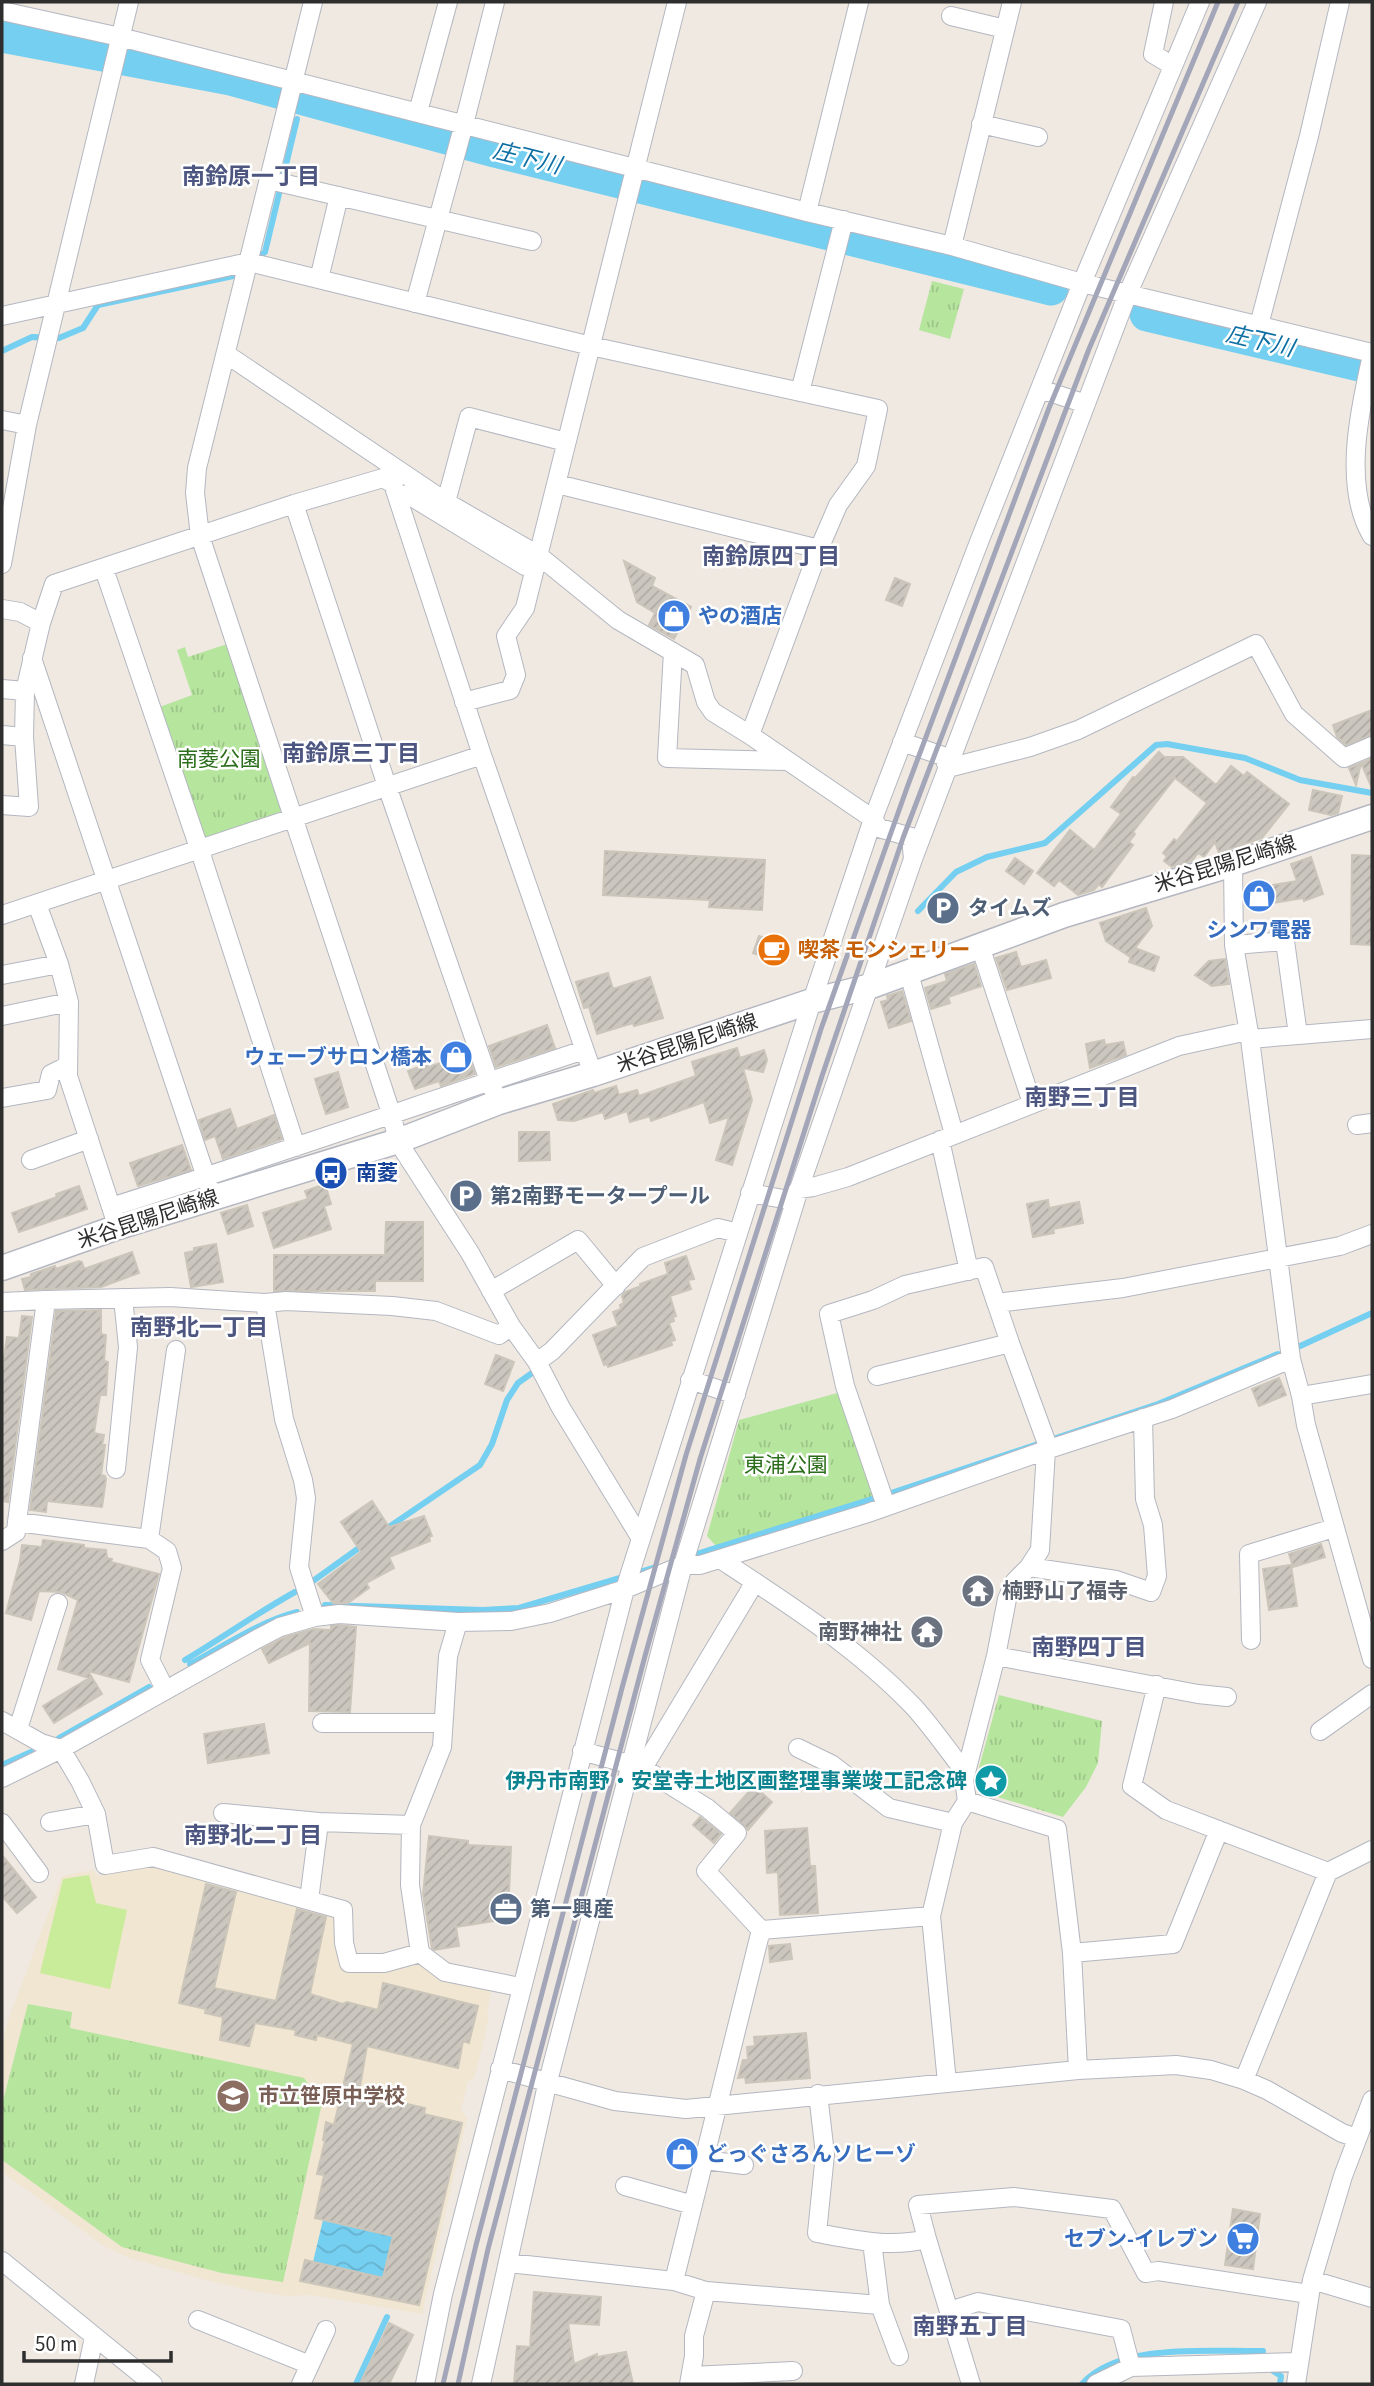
<svg xmlns="http://www.w3.org/2000/svg" width="1374" height="2386" font-family="'Source Sans 3','Noto Sans JP',sans-serif">
<style>
.education{fill:#f0e6d1}
.park{fill:url(#park-tufts)}
.pitch{fill:#c9ec9a}
.water{fill:url(#water-waves)}
.lines{fill:none;stroke-linecap:round;stroke-linejoin:round}
.stream{stroke:#75cff0;stroke-width:6}
.river{stroke:#75cff0;stroke-width:35}
.building{fill:url(#building-hatch);stroke:#cbc5ba;stroke-width:2}
.street-casing{stroke:#b4b7c1;stroke-width:20}
.secondary-casing{stroke:#b4b7c1;stroke-width:27}
.street{stroke:#fff;stroke-width:18}
.secondary{stroke:#fff;stroke-width:24}
.rail{stroke:#a3a6b8;stroke-width:5}
.labels{text-anchor:middle;dominant-baseline:central;stroke-width:5;stroke-linejoin:round;paint-order:stroke}
.shop-label{font-size:21px;font-weight:bold;fill:#366cbe;stroke:#fff;text-anchor:start}
.park-label{font-size:21px;fill:#2c6e1b;stroke:#fff}
.street-label{font-size:21px;fill:#2e2e2e;stroke:#fff}
.service-label{font-size:21px;font-weight:bold;fill:#4e5e75;stroke:#fff;text-anchor:start}
.food-label{font-size:21px;font-weight:bold;fill:#c56008;stroke:#fff;text-anchor:start}
.transit-label{font-size:21px;font-weight:bold;fill:#164399;stroke:#fff;text-anchor:start}
.worship-label{font-size:21px;font-weight:bold;fill:#5b616d;stroke:#fff;text-anchor:start}
.culture-label{font-size:21px;font-weight:bold;fill:#0d838f;stroke:#fff;text-anchor:end}
.education-label{font-size:21px;font-weight:bold;fill:#785e54;stroke:#fff;text-anchor:start}
.water-label{font-size:23px;font-style:italic;fill:#0d6fa3;stroke:#fff}
.neighbourhood-label{font-size:23px;font-weight:bold;fill:#4d5680;stroke:#fff}
</style>
<defs>
<pattern id="park-tufts" width="24" height="20" patternUnits="userSpaceOnUse" patternTransform="scale(1.75)"><rect width="24" height="20" fill="#b6e59e"/><path d="M3 7l-1-3M5 7V3M7 7l1-3M15 17l-1-3M17 17v-4M19 17l1-3" fill="none" stroke="#9dc588"/></pattern>
<pattern id="water-waves" width="16" height="10" patternUnits="userSpaceOnUse" patternTransform="scale(1.75)"><rect width="16" height="10" fill="#75cff0"/><path d="M0 5q4-4 8 0t8 0" fill="none" stroke="#66b2ce"/></pattern>
<pattern id="building-hatch" width="6" height="6" patternUnits="userSpaceOnUse" patternTransform="scale(1.75)"><rect width="6" height="6" fill="#cbc7bf"/><path d="M-1 1l2-2M0 6l6-6M5 7l2-2" fill="none" stroke="#afaba4"/></pattern>
</defs>
<rect width="100%" height="100%" fill="#efe9e1"/>
<!-- education -->
<path class="education" d="M152,1861L338,1912L337,1943L344,1971L412,1958L437,1978L492,1988L487,2011L489,2015L482,2048L474,2078L468,2081L461,2111L467,2118L422,2314L312,2295L287,2296L257,2292L206,2280L130,2258L104,2246L2,2172V2047L8,2021L62,1876L93,1870L98,1876L117,1873L120,1867Z"/>
<!-- park -->
<path class="park" d="M932,281L964,289L950,339L919,330Z
M227,644L282,810L277,816L206,839L200,836L157,708L192,695L177,650L185,647L188,657Z
M841,1392L873,1496L716,1546L707,1536L739,1420Z
M999,1695L1102,1721L1098,1763L1086,1787L1063,1817L978,1791L975,1782Z
M28,2004L72,2012L70,2028L304,2078L322,2103L283,2282L222,2273L122,2247L2,2160V2105Z"/>
<!-- pitch -->
<path class="pitch" d="M89,1875L96,1903L127,1910L110,1989L40,1973L63,1879Z"/>
<!-- water -->
<path class="water" d="M323,2220L393,2236L383,2278L313,2262Z"/>
<g class="lines">
<!-- stream -->
<path class="stream" d="M300,108L303,98
M255,260L265,252L297,119
M2,351L32,337L59,338L83,328L98,305L233,276L240,270
M918,911L956,872L987,857L1045,843L1156,745L1167,744L1245,758L1300,780L1372,793
M1298,1347L1372,1313
M383,1531L480,1465L492,1444L507,1400L518,1383L532,1373
M690,1556L891,1493L1158,1404L1278,1354
M313,1581L363,1545
M325,1605L483,1610L519,1608L657,1567
M185,1660C222,1638 257,1613 295,1592
M190,1664C224,1646 259,1622 297,1612
M59,1738L149,1687
M2,1765L31,1752
M1270,2369L1281,2376L1280,2384
M356,2384L387,2317
M1082,2384C1120,2342 1210,2352 1263,2351"/>
<!-- river -->
<path class="river" d="M2,35L231,78L495,150L1051,288
M1147,314L1372,367"/>
</g>
<!-- building -->
<path class="building" d="M624,561L655,578L652,586L691,607L674,639L649,625L655,613L637,602Z
M895,578L910,584L902,606L886,600Z
M1372,710V735L1346,745L1337,737L1333,725Z
M1159,752L1164,757H1183L1216,785L1231,766L1244,776L1247,772L1289,804L1262,838L1219,853L1215,842L1204,857L1198,853L1192,861L1172,867L1164,861L1167,856L1163,853L1174,839L1177,841L1207,803L1175,778L1133,832L1135,834L1129,842L1133,845L1102,887L1099,884L1094,890L1078,895L1059,880L1054,886L1037,873L1070,830L1094,850L1121,814L1111,807L1133,777L1135,778Z
M1372,758V788L1361,763Z
M1361,763L1356,785L1349,768Z
M1313,790L1342,796L1338,813L1331,815L1309,810Z
M605,851L765,860L762,910L709,907L710,900L603,895Z
M1352,855L1372,856V945L1351,944Z
M1311,857L1323,894L1304,901L1303,898L1250,907L1248,889L1297,881L1291,864Z
M1015,858L1033,871L1024,884L1006,871Z
M1146,908L1152,926L1135,948L1159,957L1154,971L1129,962L1133,950L1129,956L1106,941L1100,923Z
M759,936L780,943L775,960L753,953Z
M1016,952L1021,967L1046,960L1051,978L1007,990L996,958Z
M1225,959L1229,984L1212,986L1195,975L1209,961Z
M974,964L981,986L948,997L950,1003L931,1009L925,988L947,981L945,974Z
M608,973L613,989L650,977L663,1018L634,1026L633,1023L597,1034L589,1007L584,1008L576,982Z
M902,991L911,1021L889,1028L881,1002L888,1000L887,996Z
M547,1025L555,1048L496,1067L489,1046Z
M1104,1040L1105,1045L1123,1042L1126,1055L1090,1068L1086,1044Z
M737,1048L740,1058L764,1050L767,1060L763,1072L743,1068L752,1100L732,1165L716,1160L729,1117L710,1123L704,1102L651,1121L650,1116L630,1122L627,1111L605,1119L603,1112L574,1121L558,1120L553,1104L593,1090L594,1093L616,1086L619,1095L637,1090L639,1096L696,1076L692,1062Z
M468,1054L475,1074L441,1086L439,1081L415,1089L408,1071L430,1063L431,1066Z
M338,1072L348,1107L326,1114L315,1079Z
M230,1109L237,1129L274,1115L282,1139L223,1159L215,1136L205,1140L199,1120Z
M519,1132H549L550,1160L519,1161Z
M182,1145L191,1170L138,1186L130,1163Z
M325,1184L331,1204L324,1206L331,1229L274,1248L263,1213L308,1199L305,1191Z
M79,1186L87,1209L19,1232L12,1213L57,1197L56,1194Z
M1048,1200L1049,1208L1079,1202L1083,1223L1053,1229L1054,1233L1033,1237L1027,1204Z
M247,1205L253,1226L228,1234L221,1213Z
M386,1222H423V1281H375V1291H274V1255H385Z
M216,1244L223,1282L191,1287L185,1253L194,1251V1248Z
M132,1252L139,1273L101,1287L25,1290L22,1279L31,1277V1274L55,1266L56,1269L79,1261L82,1262L84,1269Z
M686,1256L694,1279L688,1280L691,1289L670,1296L676,1316L673,1317L674,1321L669,1323L675,1340L671,1341L672,1345L608,1367L607,1364L604,1365L593,1335L618,1326L613,1312L621,1309L620,1305L624,1303L622,1296L625,1292L641,1286L640,1284L668,1274L665,1263Z
M101,1310V1334L106,1335L104,1361L108,1362L106,1395H100L94,1433L104,1435L102,1445H105L101,1475L105,1476L106,1479L102,1507L47,1501L46,1512L30,1510L56,1311Z
M22,1316L32,1317L8,1502L2,1501V1371L7,1337L19,1338Z
M496,1355L514,1362L503,1391L485,1384Z
M1279,1378L1286,1395L1259,1406L1252,1389Z
M372,1501L389,1527L424,1516L432,1536L429,1537L430,1541L389,1557L394,1568L366,1583L369,1588L348,1603H333L318,1584L361,1552L341,1522Z
M43,1540L84,1545V1548L106,1550L107,1558L112,1559L111,1562L159,1574L129,1682L88,1671L102,1694L54,1723L43,1706L89,1678L58,1669L78,1600L61,1592L39,1591L31,1620L6,1613L20,1561L22,1545L42,1547Z
M1321,1544L1325,1557L1293,1567L1289,1554Z
M1291,1565L1297,1606L1269,1610L1263,1569Z
M339,1625L356,1627L350,1712L309,1711L310,1643L269,1663L262,1649L285,1637L314,1629L331,1630V1626Z
M264,1724L269,1753L208,1763L204,1734Z
M754,1786L772,1802L748,1830L730,1813Z
M700,1817L721,1834L714,1843L693,1825Z
M807,1828L810,1866H815L818,1913L780,1915L778,1872L767,1873L765,1831Z
M429,1836L468,1841V1845L511,1847L509,1893L513,1918L456,1927L459,1946L434,1950L432,1948L423,1894Z
M2,1855L36,1897L17,1913L2,1896Z
M206,1884L236,1892L214,1988L276,2001L297,1909L326,1917L310,1994L343,2004L347,2002L378,2010L383,1983L478,2006L469,2043L463,2041L458,2068L367,2046L358,2098L398,2108V2102L425,2108L424,2114L462,2123L419,2305L300,2281L305,2260L383,2278L393,2236L315,2218L324,2175L317,2174L325,2141L323,2140L326,2122L334,2125L353,2044L317,2035L316,2040L295,2035L296,2030L255,2023L249,2046L220,2040L223,2017L205,2013L206,2009L179,2003Z
M790,1944L792,1959L770,1962L769,1946Z
M806,2033L810,2078L746,2083L745,2077L738,2078L743,2060H748L747,2047L755,2046L754,2037Z
M1233,2209L1260,2214L1253,2269L1225,2265Z
M534,2292L601,2297L599,2325L568,2323L574,2364L597,2354V2357L626,2352L633,2384H514L517,2346L530,2347Z
M389,2323L413,2335L389,2384H360Z"/>
<g class="lines">
<defs>
<path id="street" d="M313,2L197,468L195,493L200,536L391,1113L398,1141L404,1151L470,1253L511,1326L537,1362L561,1408L640,1537
M1164,2L1153,54L1173,66
M2,11L120,37L807,212L952,246L1082,283L1372,353
M951,16L1005,29
M418,112L448,2
M981,124L1038,137
M269,180L532,241
M807,212L859,2
M952,246L1012,2
M319,279L339,196
M415,303L464,124L495,2
M2,316L249,262L591,346L878,409L866,466L838,505L819,549L750,735
M1259,325L1309,136L1340,2
M226,354L446,502L538,555L618,620L695,665L706,702L713,712L750,735L873,819L879,828L911,837L913,859
M1372,355C1360,408 1342,486 1372,536
M1040,389L1086,404
M800,392L844,220
M2,420L27,425
M557,484L819,549
M398,498L407,494L525,566L535,567
M446,502L469,417L566,442
M294,504L387,786L489,1081L499,1102
M2,564L27,425L129,2
M104,569L199,848L296,1147
M2,609L20,612L41,623L54,584L294,504L383,478L393,484L482,755L593,1074
M673,652L667,758L787,761
M32,658L213,1198
M2,689L25,691
M464,702L510,690L516,675L506,636L525,608L677,2
M2,735L24,737
M902,742L943,756L948,768L1030,747L1078,730L1256,644L1294,714L1344,758L1372,746
M2,805L29,807L24,737L25,691L41,623
M1233,864L1234,945L1250,1039L1291,1359L1301,1396L1306,1425L1372,1659
M37,904L59,964L69,1002L68,1076L114,1216
M2,915L482,755
M1234,945L1285,941L1298,1035L1372,1029
M980,946L1032,1103
M908,970L954,1134
M2,975L59,964
M2,1016L69,1002
M1250,1039L1298,1035
M2,1098L47,1090L51,1074L67,1066
M1357,1125L1372,1123
M940,1140L969,1271
M31,1160L89,1139
M750,1193L789,1200L799,1189L813,1187L848,1177L1179,1046L1248,1031
M111,1207C270,1157 426,1102 584,1050
M491,1291L578,1240L616,1286
M2,1302L46,1300
M265,1303L284,1419L303,1480L306,1498L299,1567L315,1617
M996,1303L1123,1288L1340,1246L1372,1234
M537,1362L552,1351L643,1257L718,1228L738,1233
M877,1376L1010,1343L1049,1449
M690,1380L736,1395
M1301,1396L1372,1384
M116,1469L128,1347L123,1298
M886,1506L845,1386L829,1314L873,1300L905,1285L984,1267L1010,1343
M149,1539L176,1350
M2,1541L16,1532L17,1522
M720,1559C787,1603 856,1647 912,1705C931,1725 948,1751 966,1773
M1029,1567L1116,1580L1151,1592L1157,1576L1153,1525L1145,1499L1143,1418
M1251,1640L1249,1554L1334,1528
M996,1656L1198,1694L1227,1697
M1157,1685L1132,1786L1166,1810L1328,1872
M165,1689L150,1660L172,1568L167,1551L149,1539L17,1522L46,1300L170,1297L265,1303L286,1301L392,1306L436,1311L499,1335L511,1326
M2,1721L41,1743L61,1749L80,1781L96,1814L105,1865L153,1857L343,1910L344,1943L349,1963H384L420,1953
M322,1723H442
M18,1729L58,1603
M1320,1731L1372,1694
M798,1748L831,1764L889,1808L953,1823
M582,1751L643,1768L707,1808L737,1833L706,1871L761,1930
M643,1768L755,1582
M2,1778L61,1749L257,1639L280,1627L315,1617L339,1614L458,1622L511,1621L550,1613L625,1589L683,1565H700L868,1513L1046,1450L1172,1409L1291,1359
M967,1801L1057,1829L1072,1953L1173,1944L1219,1830
M223,1813L319,1822L411,1825L442,1747L448,1656L458,1622
M50,1822L96,1814
M2,1823L39,1873
M411,1825L410,1885L420,1953L445,1972L520,1987
M309,1900L319,1822
M1072,1953L1078,2070
M500,2069L615,2101L686,2109L1078,2070L1176,2065L1211,2070L1244,2080L1267,2090L1342,2133L1357,2138
M1244,2080L1328,1872L1372,1850
M947,2083L931,1916L953,1823L967,1801L964,1780L996,1656L1007,1599L1015,1581L1029,1567L1040,1550L1046,1450
M818,2094L825,2154L817,2233C855,2240 889,2248 927,2239L918,2205L1014,2197L1112,2209L1146,2273L1158,2271L1309,2294
M705,2160L744,2165
M625,2186L693,2205
M927,2239L971,2384
M872,2242L880,2305L899,2356
M2,2261L153,2384
M508,2263L674,2281L706,2291L880,2305
M1312,2280L1372,2298
M674,2281L761,1930L931,1916
M949,2311L978,2302L1121,2329L1131,2367
M198,2320L310,2365
M691,2376L793,2371
M84,2384L94,2337
M301,2384L326,2330
M425,2384L443,2294L625,1589L812,1001L873,819L979,542L1082,283L1200,2
M481,2384L547,2085L683,1565L799,1189L913,859L1128,293L1257,2
M689,2384L694,2356V2336L706,2291
M1096,2384L1131,2367L1298,2362
M1296,2384L1312,2280L1343,2176L1372,2100"/>
<path id="secondary" d="M2,1268L118,1227L398,1141L499,1102L593,1074L812,1001L871,986L1064,915L1233,864L1372,817"/>
</defs>
<!-- street casing -->
<use href="#street" class="street-casing"/>
<!-- secondary casing -->
<use href="#secondary" class="secondary-casing"/>
<!-- street -->
<use href="#street" class="street"/>
<!-- secondary -->
<use href="#secondary" class="secondary"/>
<!-- rail -->
<path class="rail" d="M443,2384L476,2245L622,1688L686,1455L821,1029L908,785L1049,408L1218,2
M458,2384L488,2249L645,1656L700,1459L822,1076L903,838L1089,349L1238,2"/>
</g>
<!-- icons -->
<defs>
<symbol id="shop-disc" viewBox="-11 -11 22 22"><circle r="9.5" fill="#3f7fe0" stroke="#fff"/><path d="M-5-2.5h2.3a2.7 3.5 0 0 1 5.4 0H5L5.5 6h-11ZM-1.5-2.5h3a1.5 2.3 0 0 0-3 0Z" fill="#fff"/></symbol>
<symbol id="parking-disc" viewBox="-11 -11 22 22"><circle r="9.5" fill="#5c6f8a" stroke="#fff"/><path d="M-3.5-5.5H1a3.5 3.5 0 0 1 0 7H-1V5.5H-3.5ZM-1-3.4V-.6H.8a1.4 1.4 0 0 0 0-2.8Z" fill="#fff"/></symbol>
<symbol id="cafe-disc" viewBox="-11 -11 22 22"><circle r="9.5" fill="#e8710a" stroke="#fff"/><path d="M-5.5-4.5H6V0H3Q3 3.5 0 3.5H-2.5Q-5.5 3.5-5.5 0ZM3-3.2v2h1.7v-2ZM-6 4.5H4V6H-6Z" fill="#fff"/></symbol>
<symbol id="bus-disc" viewBox="-11 -11 22 22"><circle r="9.5" fill="#1a4fb4" stroke="#fff"/><path d="M-5-6H5V4H4V6H2V4H-2V6H-4V4H-5ZM-3.5-4V0h7V-4ZM-3.5 1.2v1.5H-2V1.2ZM2 1.2v1.5H3.5V1.2Z" fill="#fff"/></symbol>
<symbol id="temple-disc" viewBox="-11 -11 22 22"><circle r="9.5" fill="#6b7280" stroke="#fff"/><path d="M0-6L5-2H3V0L6.5 2.5H4V6H1.5V3h-3V6H-4V2.5H-6.5L-3 0V-2H-5Z" fill="#fff"/></symbol>
<symbol id="sight-disc" viewBox="-11 -11 22 22"><circle r="9.5" fill="#0f9aa8" stroke="#fff"/><path d="M0-6L1.8-2.2L6-1.7L2.9 1.2L3.7 5.4L0 3.3L-3.7 5.4L-2.9 1.2L-6-1.7L-1.8-2.2Z" fill="#fff"/></symbol>
<symbol id="office-disc" viewBox="-11 -11 22 22"><circle r="9.5" fill="#5c6f8a" stroke="#fff"/><path d="M-6-3h4V-5.5h4V-3h4V5H-6ZM-1-4.5V-3h2v-1.5ZM-6 0V1H6V0Z" fill="#fff"/></symbol>
<symbol id="school-disc" viewBox="-11 -11 22 22"><circle r="9.5" fill="#8d6e63" stroke="#fff"/><path d="M0-5L7-2L0 1L-7-2ZM-4 1L0 2.5L4 1V4Q0 6-4 4Z" fill="#fff"/></symbol>
<symbol id="supermarket-disc" viewBox="-11 -11 22 22"><circle r="9.5" fill="#3f7fe0" stroke="#fff"/><path d="M-6-5.5h2.5l.6 2H6L4.5 2H-2.5L-4.4-4H-6ZM-1.5 3.2a1.3 1.3 0 1 0 .1 0ZM3 3.2a1.3 1.3 0 1 0 .1 0Z" fill="#fff"/></symbol>
</defs>
<g fill-rule="evenodd">
<use href="#shop-disc" x="655" y="597" width="38" height="38"/>
<use href="#shop-disc" x="1240" y="877" width="38" height="38"/>
<use href="#parking-disc" x="924" y="889" width="38" height="38"/>
<use href="#cafe-disc" x="755" y="931" width="38" height="38"/>
<use href="#shop-disc" x="437" y="1038" width="38" height="38"/>
<use href="#bus-disc" x="312" y="1154" width="38" height="38"/>
<use href="#parking-disc" x="447" y="1177" width="38" height="38"/>
<use href="#temple-disc" x="959" y="1572" width="38" height="38"/>
<use href="#temple-disc" x="908" y="1613" width="38" height="38"/>
<use href="#sight-disc" x="972" y="1762" width="38" height="38"/>
<use href="#office-disc" x="487" y="1890" width="38" height="38"/>
<use href="#school-disc" x="214" y="2077" width="38" height="38"/>
<use href="#shop-disc" x="663" y="2135" width="38" height="38"/>
<use href="#supermarket-disc" x="1224" y="2220" width="38" height="38"/>
</g>
<g class="labels">
<!-- shop labels -->
<g class="shop-label">
<text x="698" y="616">やの酒店</text>
<text x="1259" y="930" text-anchor="middle">シンワ電器</text>
<text x="432" y="1057" text-anchor="end">ウェーブサロン橋本</text>
<text x="706" y="2154">どっぐさろんソヒーゾ</text>
<text x="1218" y="2239" text-anchor="end">セブン-イレブン</text>
</g>
<!-- park labels -->
<g class="park-label">
<text x="219" y="759">南菱公園</text>
<text x="786" y="1465">東浦公園</text>
</g>
<!-- street labels -->
<g class="street-label">
<text transform="translate(1225 864) rotate(-17)">米谷昆陽尼崎線</text>
<text transform="translate(687 1043) rotate(-18)">米谷昆陽尼崎線</text>
<text transform="translate(148 1219) rotate(-18)">米谷昆陽尼崎線</text>
</g>
<!-- service labels -->
<g class="service-label">
<text x="968" y="908">タイムズ</text>
<text x="490" y="1196">第2南野モータープール</text>
<text x="530" y="1909">第一興産</text>
</g>
<!-- food labels -->
<g class="food-label">
<text x="798" y="950">喫茶 モンシェリー</text>
</g>
<!-- transit labels -->
<g class="transit-label">
<text x="356" y="1173">南菱</text>
</g>
<!-- worship labels -->
<g class="worship-label">
<text x="1002" y="1591">楠野山了福寺</text>
<text x="902" y="1632" text-anchor="end">南野神社</text>
</g>
<!-- culture labels -->
<g class="culture-label">
<text x="967" y="1781">伊丹市南野・安堂寺土地区画整理事業竣工記念碑</text>
</g>
<!-- education labels -->
<g class="education-label">
<text x="258" y="2096">市立笹原中学校</text>
</g>
<!-- water labels -->
<g class="water-label">
<text transform="translate(527 158) rotate(14)">庄下川</text>
<text transform="translate(1260 341) rotate(13)">庄下川</text>
</g>
<!-- neighbourhood labels -->
<g class="neighbourhood-label">
<text x="251" y="176">南鈴原一丁目</text>
<text x="771" y="556">南鈴原四丁目</text>
<text x="351" y="753">南鈴原三丁目</text>
<text x="1082" y="1097">南野三丁目</text>
<text x="199" y="1327">南野北一丁目</text>
<text x="1089" y="1647">南野四丁目</text>
<text x="253" y="1835">南野北二丁目</text>
<text x="970" y="2326">南野五丁目</text>
</g>
</g>
<!-- border -->
<rect width="1374" height="2386" fill="none" stroke="#2e2e2e" stroke-width="7"/>
<!-- scale -->
<path d="M24 2351v10h147v-10" fill="none" stroke="#2e2e2e" stroke-width="3.5"/>
<text x="35" y="2351" font-size="21" fill="#2e2e2e" stroke="#ffffff" stroke-width="5" paint-order="stroke">50 m</text>
</svg>
